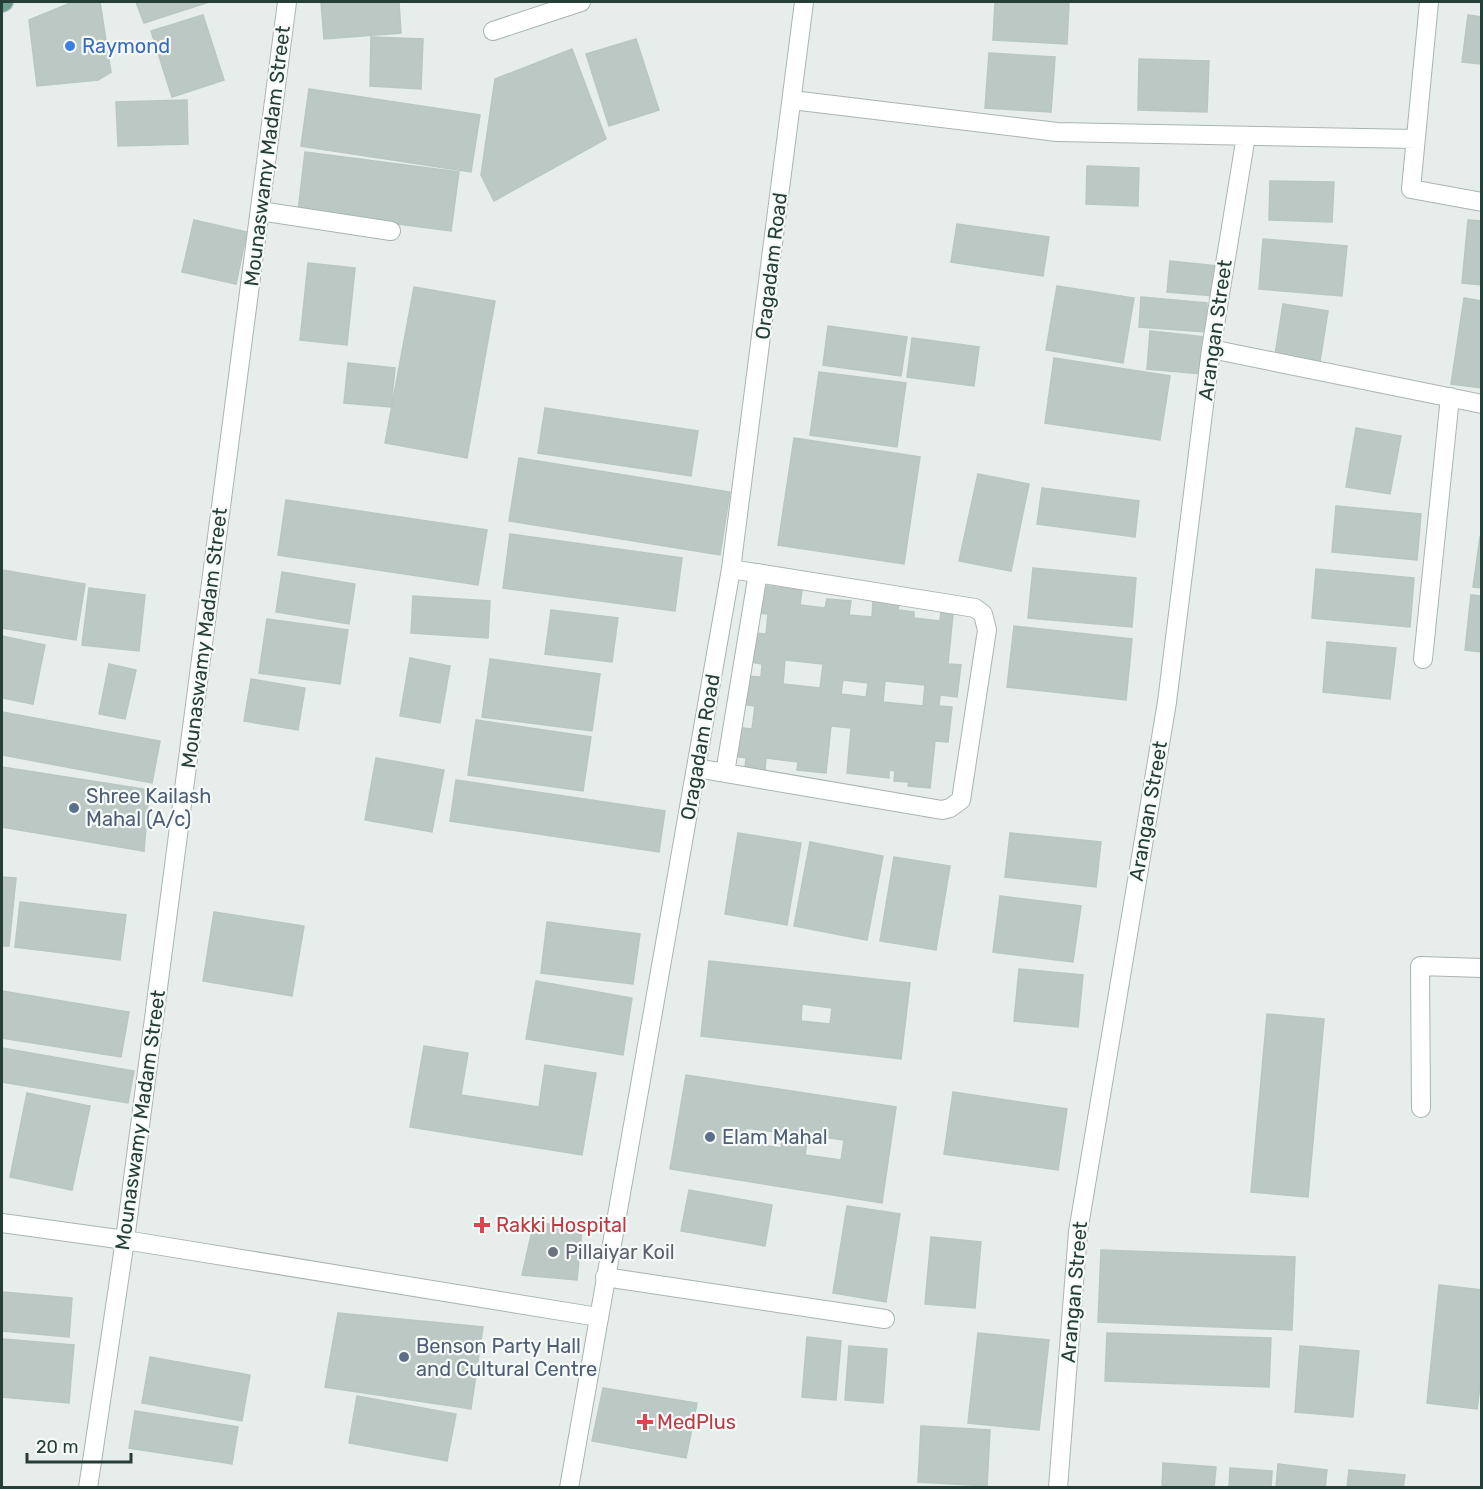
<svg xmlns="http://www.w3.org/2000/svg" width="1483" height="1489" font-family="Rubik,sans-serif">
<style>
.building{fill:#bbc8c3;stroke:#b8c7c1;stroke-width:1.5;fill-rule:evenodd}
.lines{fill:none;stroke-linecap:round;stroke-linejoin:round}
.lane-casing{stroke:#a9b5b1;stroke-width:20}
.street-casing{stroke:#a9b5b1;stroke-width:20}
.primary-casing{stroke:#c2c9c7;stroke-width:20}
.lane{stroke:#fff;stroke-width:18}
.street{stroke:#fff;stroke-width:18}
.primary{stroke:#6e9f93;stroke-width:18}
.shop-dot{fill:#3f7fe0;stroke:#f6faf8;stroke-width:2}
.service-dot{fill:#5c6f8a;stroke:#f6faf8;stroke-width:2}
.health-dot{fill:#e0444e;stroke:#f6faf8;stroke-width:2}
.worship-dot{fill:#6b7280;stroke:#f6faf8;stroke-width:2}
.labels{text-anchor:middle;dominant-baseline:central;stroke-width:4.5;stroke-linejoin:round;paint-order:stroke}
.shop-label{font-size:20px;fill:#366cbe;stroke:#f6faf8;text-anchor:start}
.street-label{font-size:20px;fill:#263e38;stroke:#f6faf8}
.service-label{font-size:20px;fill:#4e5e75;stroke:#f6faf8;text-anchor:start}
.health-label{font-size:20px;fill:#be3a42;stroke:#f6faf8;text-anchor:start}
.worship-label{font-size:20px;fill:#5b616d;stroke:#f6faf8;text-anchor:start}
</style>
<rect width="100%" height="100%" fill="#e6edea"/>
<!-- building -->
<path class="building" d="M73,2H100L111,72L98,80L37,86L29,20Z
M136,2H209L144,23Z
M321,2H399L401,33L324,39Z
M995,2H1069L1067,44L993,40Z
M203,15L224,80L172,97L151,31Z
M1468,15L1482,17V64L1462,62Z
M371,37L423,39L421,89L370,86Z
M636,39L659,110L609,126L586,54Z
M572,49L606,139L494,201L481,175L495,79Z
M989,53L1055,57L1051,112L985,108Z
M1139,59L1209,61L1207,112L1138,110Z
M309,89L480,115L471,172L301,146Z
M187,100L188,144L118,146L116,102Z
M305,152L459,172L451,231L298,211Z
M1087,166L1139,168L1138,206L1086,204Z
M1270,181L1334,182L1332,222L1269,220Z
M194,220L247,232L236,284L182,272Z
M1468,220L1482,221V285L1462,283Z
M957,224L1049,237L1043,276L951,262Z
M1263,239L1347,246L1342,296L1259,289Z
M1170,261L1217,266L1215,296L1167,292Z
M308,263L355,268L347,345L300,340Z
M1057,286L1134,298L1123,363L1046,350Z
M414,287L495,301L467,458L385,443Z
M1141,297L1207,303L1206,332L1139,327Z
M1464,298L1482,301V388L1451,384Z
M1283,304L1328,311L1319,368L1274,361Z
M828,326L907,337L901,376L823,365Z
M1150,331L1205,337L1202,374L1147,369Z
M912,338L979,347L974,386L907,377Z
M1054,358L1170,376L1160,440L1045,423Z
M348,363L395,368L391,407L344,403Z
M819,372L906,383L897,447L810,435Z
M545,408L698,431L691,476L538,453Z
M1356,428L1401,436L1390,494L1346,487Z
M794,438L920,457L904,564L778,545Z
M519,458L730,492L720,555L509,521Z
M978,474L1029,484L1011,571L959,561Z
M1042,488L1139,501L1135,537L1037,524Z
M286,500L487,530L478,585L278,555Z
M1336,506L1421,514L1417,560L1332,552Z
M510,534L682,558L675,611L503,588Z
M1480,537H1482V588L1473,587Z
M1033,568L1136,578L1132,627L1028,618Z
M1316,569L1414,578L1410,627L1312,618Z
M2,570L85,584L76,640L2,628Z
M282,572L355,584L349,624L276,612Z
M758,585L802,590L800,605L825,608L827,599L851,601L849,615L872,617L873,600L899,603L898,610L914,612V618L940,621L941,612L953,614L948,664L961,665L957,697L940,695L939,706L952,707L948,742L935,741L930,788L908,786L909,782L894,781L895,771L889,770V778L847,773L851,728L831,726L826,773L797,770L798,762L766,758L765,770L745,768L746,758L734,756L736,727L752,729L755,706L742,704L745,676L761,677L762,664L750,662L753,633L766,634L768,614L755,613ZM785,660L823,664L820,688L783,684ZM843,680L868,683L866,697L841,694ZM885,681L925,685L923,706L883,702Z
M89,588L145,595L139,651L82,645Z
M1471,595L1482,596V652L1465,650Z
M413,596L490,601L488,638L411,633Z
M551,610L618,618L612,662L545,654Z
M267,619L348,630L340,684L259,673Z
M1014,626L1132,639L1126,700L1007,687Z
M2,636L45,645L33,704L2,698Z
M1327,642L1396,648L1390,699L1323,692Z
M410,658L450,666L440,723L400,716Z
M490,659L600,674L592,731L482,717Z
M109,664L136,670L125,719L99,714Z
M251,679L305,688L298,730L244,721Z
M2,712L160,741L152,783L2,755Z
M476,720L591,737L583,791L468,775Z
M376,758L444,770L432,832L365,820Z
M2,767L149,790L144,851L2,827Z
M456,780L665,811L659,852L450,821Z
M738,833L801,843L787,925L725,914Z
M1010,833L1101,842L1096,887L1005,877Z
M810,842L883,856L867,940L794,926Z
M894,857L950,866L936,950L880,941Z
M2,877L16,878L9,946H2Z
M1000,896L1081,906L1073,962L993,952Z
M20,902L126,915L120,960L15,947Z
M214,912L304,926L292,996L203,981Z
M547,922L640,934L633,984L541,973Z
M709,961L910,983L901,1059L701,1036ZM802,1004L832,1008L830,1024L801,1021Z
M1019,969L1083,975L1078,1027L1014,1021Z
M536,981L632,998L623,1055L526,1039Z
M2,991L129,1012L121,1057L2,1038Z
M1267,1014L1324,1019L1308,1197L1251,1192Z
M424,1046L468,1053L461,1095L539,1107L545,1065L596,1073L582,1155L410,1127Z
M2,1048L134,1071L128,1103L2,1082Z
M686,1075L896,1107L882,1203L670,1169ZM746,1128L783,1133L781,1148L744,1142ZM808,1135L844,1140L841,1160L805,1155Z
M953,1092L1067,1109L1058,1170L944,1154Z
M27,1093L90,1106L72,1190L10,1177Z
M689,1190L772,1205L765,1246L681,1231Z
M847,1206L900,1214L886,1302L833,1293Z
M534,1222L582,1229L577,1280L522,1275Z
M931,1237L981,1242L975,1308L925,1304Z
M1101,1250L1295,1257L1292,1330L1098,1322Z
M1439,1285L1482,1290V1370L1477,1409L1427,1403Z
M2,1292L72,1298L69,1337L2,1331Z
M338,1313L483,1327L471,1409L325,1387Z
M978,1333L1049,1340L1039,1430L968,1423Z
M1107,1333L1271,1338L1269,1387L1105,1381Z
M807,1337L841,1341L836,1400L802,1397Z
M2,1339L74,1345L69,1403L2,1397Z
M849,1346L887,1349L883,1403L845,1400Z
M1300,1346L1359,1351L1353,1417L1295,1412Z
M150,1357L250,1375L242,1421L142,1403Z
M603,1388L697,1403L686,1458L592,1441Z
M357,1396L456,1414L447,1461L349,1443Z
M135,1411L238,1427L232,1464L129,1448Z
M921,1426L990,1430L987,1486L918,1482Z
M1163,1463L1216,1467L1214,1488H1162Z
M1278,1464L1327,1470L1325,1488H1276Z
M1230,1468L1272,1471L1271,1488H1229Z
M1349,1470L1405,1475L1403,1488H1347Z"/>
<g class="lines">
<defs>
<path id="lane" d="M1421,1108L1420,966L1482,968"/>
<path id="street" d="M1429,2L1411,189L1482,202
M493,31L581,2
M792,100L1057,132L1416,139
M260,211L391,231
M1211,349L1482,404
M1423,659L1450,397
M696,768L942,810L950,808L961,800L987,630L983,614L975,608L731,569
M725,773L758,573
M2,1223L125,1240L598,1317
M605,1277L885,1319
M88,1488L125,1240L287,2
M569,1488L731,569L804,2
M1058,1488L1078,1232L1167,702L1211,349L1246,136"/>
<path id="primary" d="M2,3L4,2"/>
</defs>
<!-- lane casing -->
<use href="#lane" class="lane-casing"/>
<!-- street casing -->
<use href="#street" class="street-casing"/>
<!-- primary casing -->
<use href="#primary" class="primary-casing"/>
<!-- lane -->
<use href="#lane" class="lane"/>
<!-- street -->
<use href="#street" class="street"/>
<!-- primary -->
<use href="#primary" class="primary"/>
</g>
<!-- markers -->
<circle class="shop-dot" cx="70" cy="46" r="6"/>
<g class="service-dot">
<circle cx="74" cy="808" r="6"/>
<circle cx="710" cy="1137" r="6"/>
<circle cx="404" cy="1357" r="6"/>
</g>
<g class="health-dot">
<path d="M479 1216h6v6h6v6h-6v6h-6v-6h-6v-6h6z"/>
<path d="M642 1413h6v6h6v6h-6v6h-6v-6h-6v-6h6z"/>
</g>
<circle class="worship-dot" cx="553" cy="1252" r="6"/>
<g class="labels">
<!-- shop labels -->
<g class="shop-label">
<text x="82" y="46">Raymond</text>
</g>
<!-- street labels -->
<g class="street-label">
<text transform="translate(267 156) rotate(-83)">Mounaswamy Madam Street</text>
<text transform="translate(771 266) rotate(-83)">Oragadam Road</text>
<text transform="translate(1215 330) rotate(-82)">Arangan Street</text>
<text transform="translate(204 638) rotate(-83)">Mounaswamy Madam Street</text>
<text transform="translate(700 747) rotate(-80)">Oragadam Road</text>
<text transform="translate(1148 811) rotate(-80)">Arangan Street</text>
<text transform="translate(140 1120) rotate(-82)">Mounaswamy Madam Street</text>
<text transform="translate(1074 1292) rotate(-85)">Arangan Street</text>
</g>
<!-- service labels -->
<g class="service-label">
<text x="86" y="796">Shree Kailash<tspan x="86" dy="23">Mahal (A/c)</tspan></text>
<text x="722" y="1137">Elam Mahal</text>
<text x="416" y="1346">Benson Party Hall<tspan x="416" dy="23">and Cultural Centre</tspan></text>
</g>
<!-- health labels -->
<g class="health-label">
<text x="496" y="1225">Rakki Hospital</text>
<text x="657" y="1422">MedPlus</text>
</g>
<!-- worship labels -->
<g class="worship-label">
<text x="565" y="1252">Pillaiyar Koil</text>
</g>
</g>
<!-- border -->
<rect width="1483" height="1489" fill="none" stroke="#263e38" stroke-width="6"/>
<!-- scale -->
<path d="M27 1453v9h104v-9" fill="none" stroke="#263e38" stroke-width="3"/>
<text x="36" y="1453" font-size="18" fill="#263e38" stroke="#f6faf8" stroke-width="4.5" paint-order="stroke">20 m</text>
</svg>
